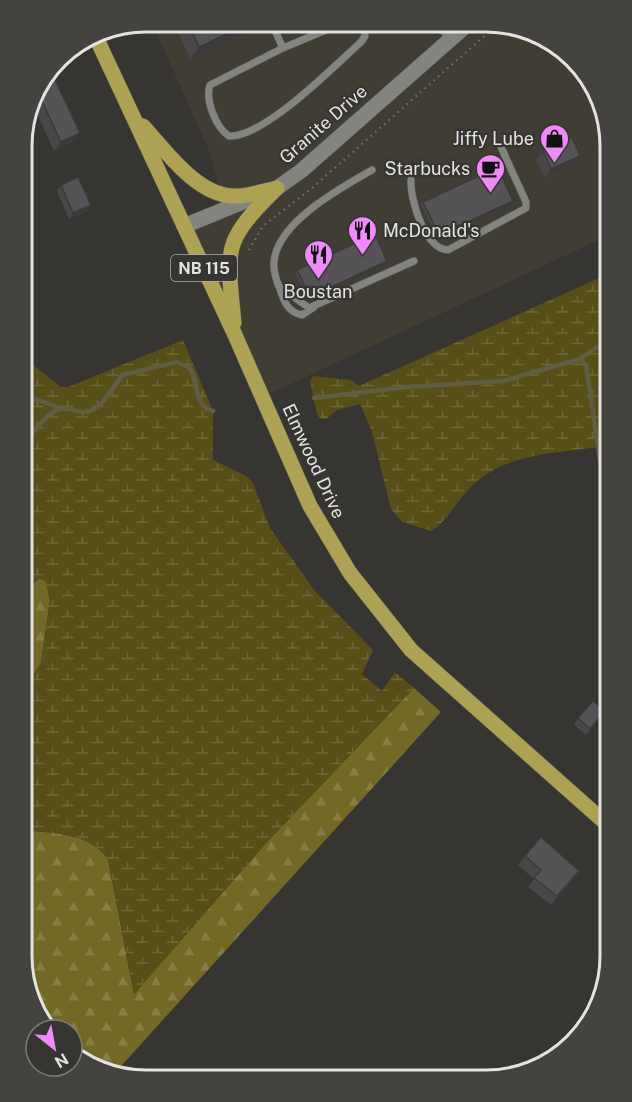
<svg xmlns="http://www.w3.org/2000/svg" width="632" height="1102" font-family="'Public Sans',sans-serif">
<style>
.built{fill:#3f3d34}
.forest{fill:url(#forest-firs)}
.wetland{fill:url(#wetland-marsh)}
.lines{fill:none;stroke-linecap:round;stroke-linejoin:round}
.stream{stroke:#615d44;stroke-width:4.5}
.lane-casing{stroke:#555452;stroke-width:8}
.street-casing{stroke:#555452;stroke-width:15}
.secondary-casing{stroke:#555452;stroke-width:16}
.primary-casing{stroke:#555452;stroke-width:16}
.path{stroke:#787774;stroke-width:2;stroke-dasharray:1.5 4.5;stroke-linecap:butt}
.lane{stroke:#83837f;stroke-width:7}
.street{stroke:#83837f;stroke-width:14}
.secondary{stroke:#83837f;stroke-width:15}
.primary{stroke:#ada154;stroke-width:15}
.wall{fill:#4a474a}
.shaded-wall{fill:#3c3a3c}
.building{fill:#565356;stroke:#3c3a3c;stroke-width:1.5}
.labels{text-anchor:middle;dominant-baseline:central;stroke-width:4.5;stroke-linejoin:round;paint-order:stroke}
.shield{fill:#363532;stroke:#b0afac;stroke-width:1.5}
.shield-label{font-size:16px;font-weight:bold;fill:#e4e3e1}
.street-label{font-size:18px;fill:#e4e3e1;stroke:#363532}
.poi-label{font-size:18px;fill:#e4e3e1;stroke:#363532;text-anchor:end}
.rim{fill:none;stroke:#e4e3e1;stroke-width:3}
</style>
<defs>
<pattern id="forest-firs" width="22" height="20" patternUnits="userSpaceOnUse" patternTransform="scale(1.5)"><rect width="22" height="20" fill="#736826"/><path d="M5 1l3.5 6h-7zM16 11l3.5 6h-7z" fill="#877d45"/></pattern>
<pattern id="wetland-marsh" width="20" height="14" patternUnits="userSpaceOnUse" patternTransform="scale(1.5)"><rect width="20" height="14" fill="#574e18"/><path d="M1 5h8M5 5V1M11 12h8M15 12V8" fill="none" stroke="#6f6739"/></pattern>
</defs>
<rect width="100%" height="100%" fill="#363532"/>
<!-- built -->
<path class="built" d="M151,21L511,23L568,52L604,105L605,237L267,395L187,219L224,202L207,146Z"/>
<!-- forest -->
<path class="forest" d="M39,579L46,581L50,601L41,662L26,687L25,590Z
M414,688L441,712L114,1074L72,1056V1030H51L28,997L27,833L34,831C63,834 90,835 108,859L134,994L266,843Z"/>
<!-- wetland -->
<path class="wetland" d="M606,275L607,446C560,453 502,452 468,490C454,504 449,520 431,531L402,522L391,509L372,432L360,404L337,410L326,419H321L317,414L310,381L313,376L351,380L359,386Z
M183,340L213,411V460L246,476L253,483L270,528L315,591L373,650L362,674L382,691L395,672L414,688L266,843L134,994L108,859C90,835 63,834 34,831L27,833L26,687L41,662L50,601L46,581L38,579L25,590L24,358L61,387H68Z"/>
<g class="lines">
<!-- stream -->
<path class="stream" d="M580,359L586,365L607,508
M24,395L63,409
M314,398L407,387L503,381L580,359L606,341
M24,442C33,433 46,414 59,409C66,407 75,411 82,412C99,414 114,387 122,375L177,362L190,368C199,383 193,406 213,411"/>
<defs>
<path id="lane" d="M271,22L283,48
M345,22L283,48L210,85C205,100 216,128 229,136C264,138 334,66 361,42L365,36L364,22
M435,23L450,38
M411,180C410,200 425,249 448,250L526,208V202L501,147
M280,287L309,308L414,261
M314,307L302,315C288,312 284,302 280,289C276,280 273,272 274,262C277,222 341,188 372,170"/>
<path id="street" d="M568,1045L590,1019"/>
<path id="secondary" d="M184,226L277,188L301,171L469,23"/>
<path id="primary" d="M94,33L235,335L310,506L350,573L411,650L610,827
M143,126C166,151 196,194 232,196C246,197 263,191 277,188
M234,323C227,248 221,243 277,188"/>
</defs>
<!-- lane casing -->
<use href="#lane" class="lane-casing"/>
<!-- street casing -->
<use href="#street" class="street-casing"/>
<!-- secondary casing -->
<use href="#secondary" class="secondary-casing"/>
<!-- primary casing -->
<use href="#primary" class="primary-casing"/>
<!-- path -->
<path class="path" d="M249,250L263,226L311,189L499,23"/>
<!-- lane -->
<use href="#lane" class="lane"/>
<!-- street -->
<use href="#street" class="street"/>
<!-- secondary -->
<use href="#secondary" class="secondary"/>
<!-- primary -->
<use href="#primary" class="primary"/>
</g>
<!-- wall -->
<path class="wall" d="M179,21L257,22L252,30L190,59L175,26Z
M50,69L73,142L54,151L31,100L34,90Z
M543,151L574,165L545,178L536,160Z
M61,185L91,205L87,211L69,219L57,191Z
M423,202L511,204L437,238L421,205Z
M387,261L385,265L308,300L295,273L297,270Z
M605,711L586,735L574,725L578,718Z
M525,856L573,880L551,905L528,887L534,879L518,865Z"/>
<!-- shaded-wall -->
<path class="shaded-wall" d="M252,22H257L252,30L190,59L199,47Z
M80,133L73,142L54,151L61,142Z
M580,156L574,165L545,178L551,169Z
M513,201L511,204L437,238L439,235Z
M91,205L87,211L69,219L73,213Z
M387,261L385,265L308,300L310,297Z
M579,871L573,880L551,905L557,896Z"/>
<!-- building -->
<path class="building" d="M187,21L252,22L199,47Z
M50,69L80,133L61,142L36,88Z
M572,137L580,156L551,169L543,151Z
M498,167L513,201L439,235L423,202Z
M78,177L91,205L73,213L61,185Z
M375,234L387,261L310,297L297,270Z
M593,701L605,711L590,729L578,718Z
M541,837L579,871L557,896L534,878L541,870L525,856Z"/>
<!-- icons -->
<defs>
<symbol id="shop-pin" viewBox="-11 -11 22 30"><path d="M0 17L-7.5 6A9.5 9.5 0 1 1 7.5 6Z" fill="#ee8bf8" stroke="#363532"/><path d="M-5-2.5h2.3a2.7 3.5 0 0 1 5.4 0H5L5.5 6h-11ZM-1.5-2.5h3a1.5 2.3 0 0 0-3 0Z" fill="#111"/></symbol>
<symbol id="cafe-pin" viewBox="-11 -11 22 30"><path d="M0 17L-7.5 6A9.5 9.5 0 1 1 7.5 6Z" fill="#ee8bf8" stroke="#363532"/><path d="M-5.5-4.5H6V0H3Q3 3.5 0 3.5H-2.5Q-5.5 3.5-5.5 0ZM3-3.2v2h1.7v-2ZM-6 4.5H4V6H-6Z" fill="#111"/></symbol>
<symbol id="restaurant-pin" viewBox="-11 -11 22 30"><path d="M0 17L-7.5 6A9.5 9.5 0 1 1 7.5 6Z" fill="#ee8bf8" stroke="#363532"/><path d="M-5-6h1v4h1v-4h1v4h1v-4h1v5L-1.5 .5V6h-2V.5L-5-1ZM5-6V6H3V1.5H1.5Q1.5-4 5-6Z" fill="#111"/></symbol>
</defs>
<g fill-rule="evenodd">
<use href="#shop-pin" x="538" y="122" width="33" height="45"/>
<use href="#cafe-pin" x="474" y="152" width="33" height="45"/>
<use href="#restaurant-pin" x="346" y="214" width="33" height="45"/>
<use href="#restaurant-pin" x="302" y="238" width="33" height="45"/>
</g>
<g class="labels">
<!-- shield labels -->
<rect class="shield" x="171" y="255" width="66" height="26" rx="4.5"/>
<g class="shield-label">
<text x="204" y="268">NB 115</text>
</g>
<!-- street labels -->
<g class="street-label">
<text transform="translate(323 124) rotate(-41)">Granite Drive</text>
<text transform="translate(314 461) rotate(65)">Elmwood Drive</text>
</g>
<!-- poi labels -->
<g class="poi-label">
<text x="534" y="138">Jiffy Lube</text>
<text x="470" y="168">Starbucks</text>
<text x="383" y="230" text-anchor="start">McDonald's</text>
<text x="318" y="291" text-anchor="middle">Boustan</text>
</g>
</g>
<!-- crop -->
<path d="M0 0H632V1102H0ZM146 32H486A114 114 0 0 1 600 146V956A114 114 0 0 1 486 1070H146A114 114 0 0 1 32 956V146A114 114 0 0 1 146 32Z" fill="#444340" fill-rule="evenodd"/>
<path class="rim" d="M146 32H486A114 114 0 0 1 600 146V956A114 114 0 0 1 486 1070H146A114 114 0 0 1 32 956V146A114 114 0 0 1 146 32Z"/>
<!-- north arrow -->
<g transform="translate(54 1048) rotate(149)"><circle r="28" fill="#363532" stroke="#7c7b78" stroke-width="1.5"/>
<path d="M0-4.5L10 22L0 15L-10 22Z" fill="#ee8bf8"/>
<text y="-9" font-size="16" font-weight="bold" text-anchor="middle" fill="#e4e3e1">N</text>
</g>
</svg>
